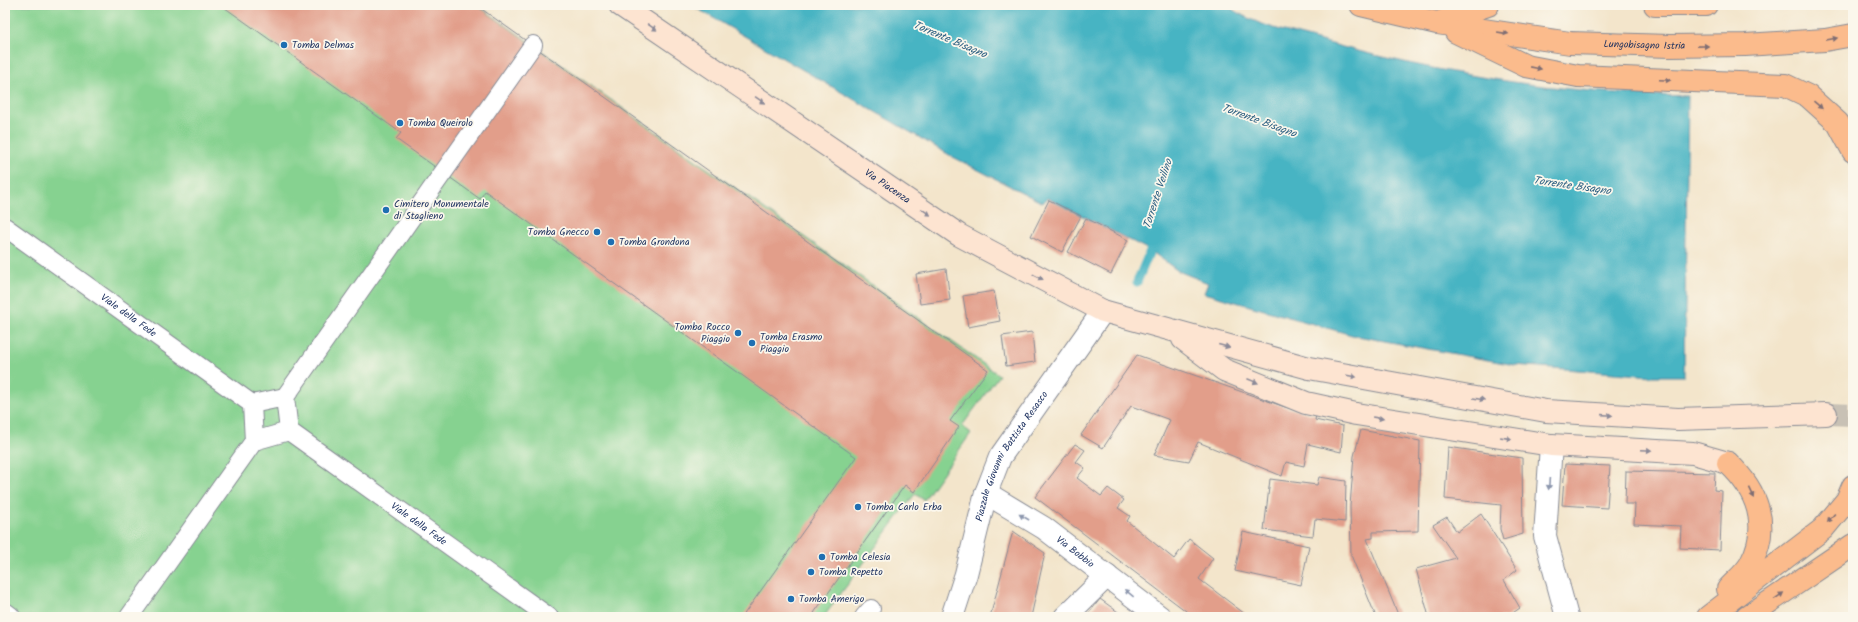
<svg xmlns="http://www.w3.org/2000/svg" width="1858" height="622" font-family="Kalam,sans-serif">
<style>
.green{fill:#86d290;stroke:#508077}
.water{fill:#46b4c3;stroke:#307290}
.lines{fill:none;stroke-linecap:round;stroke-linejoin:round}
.stream{stroke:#46b4c3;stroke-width:9}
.building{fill:#e29e8a}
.secondary-tunnel{stroke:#c8c1b5;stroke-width:22;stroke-dasharray:22 11;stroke-linecap:butt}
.lane-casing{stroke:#878a94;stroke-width:20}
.street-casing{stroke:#878a94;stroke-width:24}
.secondary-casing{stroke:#878a94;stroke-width:24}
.primary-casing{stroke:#878a94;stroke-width:24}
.highway-casing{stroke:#878a94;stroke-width:24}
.lane{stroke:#fff;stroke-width:18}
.street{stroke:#fff;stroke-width:22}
.secondary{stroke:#fde4d1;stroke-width:22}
.primary{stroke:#fbbb8c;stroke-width:22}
.highway{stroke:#fbbb8c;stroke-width:22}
.oneway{fill:#8c8a98}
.oneway2{fill:#806e73}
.oneway3{fill:#8d97ae}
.poi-dot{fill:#1f6fb2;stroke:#fbf7ec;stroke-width:1.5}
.labels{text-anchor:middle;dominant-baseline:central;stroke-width:3.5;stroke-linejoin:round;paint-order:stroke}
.poi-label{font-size:10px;fill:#1b2f5e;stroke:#fbf7ec;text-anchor:start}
.street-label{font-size:10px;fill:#1b2f5e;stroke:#fbf7ec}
.water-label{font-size:11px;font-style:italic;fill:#2a5e81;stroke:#fbf7ec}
</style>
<rect width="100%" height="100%" fill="#fbf7ec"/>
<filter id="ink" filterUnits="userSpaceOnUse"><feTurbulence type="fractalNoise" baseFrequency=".025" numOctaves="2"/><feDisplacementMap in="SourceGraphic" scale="8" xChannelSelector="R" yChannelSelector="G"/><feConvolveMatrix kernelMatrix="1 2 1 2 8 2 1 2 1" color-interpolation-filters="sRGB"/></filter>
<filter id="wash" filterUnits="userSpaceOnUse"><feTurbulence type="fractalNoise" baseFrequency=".012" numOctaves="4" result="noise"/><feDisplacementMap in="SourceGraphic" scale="16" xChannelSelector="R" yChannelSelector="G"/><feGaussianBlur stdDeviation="0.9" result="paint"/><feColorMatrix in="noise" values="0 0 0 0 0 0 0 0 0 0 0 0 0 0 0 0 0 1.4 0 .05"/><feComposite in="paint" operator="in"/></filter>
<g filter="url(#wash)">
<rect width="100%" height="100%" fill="#f3e5cb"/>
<!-- green -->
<path class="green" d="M5,5H477L999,375L962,426L971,433L924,500L915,494L825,615L827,617H5Z"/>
<!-- water -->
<path class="water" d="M691,5H1226C1252,25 1289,32 1321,41C1441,75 1564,94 1688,96L1684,376H1652L1515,365L1352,335L1204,293L1208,283L1178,271L1151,251L1047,198L1043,203L953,157Z"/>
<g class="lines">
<!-- stream -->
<path class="stream" d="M1137,282L1155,239"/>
</g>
<g id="blocks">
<!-- building -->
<path class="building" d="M221,5H476L988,370L950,421L959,427L914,492L905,485L814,613L819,617H742L856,457L485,191L480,199L396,139L401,133Z
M1049,200L1081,216L1062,252L1031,236Z
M1086,218L1128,240L1111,274L1068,252Z
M946,269L950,300L920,304L916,274Z
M994,291L1000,321L968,327L963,296Z
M1032,332L1035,362L1006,366L1002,336Z
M1137,355L1285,407L1316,415L1315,420L1343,426L1341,452L1308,444L1304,466L1286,462L1282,476L1198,442L1189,461L1154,455L1170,420L1131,406L1103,448L1081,435Z
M1361,430L1420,441L1418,531L1373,532V538L1367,539L1399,617H1376L1351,555L1350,506L1354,456Z
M1075,444L1085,450L1076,462L1085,468L1077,478L1101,496L1108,488L1124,500L1118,508L1130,516L1127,521L1174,559L1189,539L1213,558L1199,579L1249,617H1194L1035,497Z
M1448,447L1522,458L1523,534L1503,540L1500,529L1501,505L1445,499Z
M1565,464L1610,466L1607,508L1562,505Z
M1626,471L1715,473L1714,490L1722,491L1720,550L1680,548L1681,526L1634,524L1635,504H1625Z
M1319,477L1346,481L1345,522L1315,519L1313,536L1264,530L1270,479L1317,485Z
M1481,514L1517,570L1504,580L1520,608L1507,617H1429L1416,569L1456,558L1433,525L1447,517L1457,532Z
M1013,531L1045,553L1031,617H990Z
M1243,532L1309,546L1301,585L1235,571Z
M1100,599L1125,617H1086Z"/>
</g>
</g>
<g filter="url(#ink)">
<use href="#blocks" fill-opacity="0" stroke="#878a94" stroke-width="1"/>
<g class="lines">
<!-- secondary-tunnel -->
<path class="secondary-tunnel" d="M1826,414L1853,415"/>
<defs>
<g id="lane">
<path id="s1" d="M5,227L252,404"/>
<path d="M285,397L533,45"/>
<path id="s2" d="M289,431L254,441L252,404L285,397L289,431L549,617"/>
<path d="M129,617L254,441"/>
<path d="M864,617L871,609"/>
</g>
<g id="street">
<path d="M1551,445L1545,536L1567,617"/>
<path id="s3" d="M986,493L1044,528L1160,617"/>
<path d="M5,614L9,617"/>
<path id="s4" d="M952,617L966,574L986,493L1000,457L1103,311"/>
<path d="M1065,617L1107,576"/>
</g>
<g id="secondary">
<path id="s5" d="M620,5L959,235L1103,311L1309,368L1546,411L1678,419L1826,414"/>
<path d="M1183,339L1224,370L1306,403L1356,414L1551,445L1693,453L1728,463"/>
</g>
<g id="primary">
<path id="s6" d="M1361,5L1437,23L1570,43L1670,46L1745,45L1825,40L1853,35"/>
<path d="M1655,5H1706"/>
<path d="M1440,22L1488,5"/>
<path d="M1456,32L1526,66L1578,76L1785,85L1808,96L1838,123L1853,151"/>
</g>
<path id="highway" d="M1728,589C1735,581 1746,573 1751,563C1771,525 1757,490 1728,463
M1708,617L1823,529L1847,500L1853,486
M1747,617L1853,545"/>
</defs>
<!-- lane casing -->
<use href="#lane" class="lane-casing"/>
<!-- street casing -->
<use href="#street" class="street-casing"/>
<!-- secondary casing -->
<use href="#secondary" class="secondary-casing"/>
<!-- primary casing -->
<use href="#primary" class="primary-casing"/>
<!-- highway casing -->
<use href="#highway" class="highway-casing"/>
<!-- lane -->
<use href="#lane" class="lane"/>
<!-- street -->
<use href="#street" class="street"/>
<!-- secondary -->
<use href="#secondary" class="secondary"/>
<!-- primary -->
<use href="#primary" class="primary"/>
<!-- highway -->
<use href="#highway" class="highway"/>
</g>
<!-- one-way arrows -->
<defs><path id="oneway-solid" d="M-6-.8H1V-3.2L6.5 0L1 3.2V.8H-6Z"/></defs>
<g class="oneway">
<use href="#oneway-solid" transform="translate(652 27) rotate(34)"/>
<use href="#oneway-solid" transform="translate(760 100) rotate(34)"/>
<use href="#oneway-solid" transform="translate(926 212) rotate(34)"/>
<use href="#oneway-solid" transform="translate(1038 277) rotate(27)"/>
<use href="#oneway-solid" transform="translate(1224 346) rotate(15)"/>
<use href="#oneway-solid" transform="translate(1351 376) rotate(10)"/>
<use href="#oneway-solid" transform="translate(1253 381) rotate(22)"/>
<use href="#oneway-solid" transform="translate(1479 399) rotate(10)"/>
<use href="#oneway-solid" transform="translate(1607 415) rotate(4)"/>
<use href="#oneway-solid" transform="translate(1378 418) rotate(9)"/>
<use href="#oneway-solid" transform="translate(1506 438) rotate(9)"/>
<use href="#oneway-solid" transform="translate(1646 450) rotate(3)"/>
</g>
<g class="oneway2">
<use href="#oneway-solid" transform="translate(1503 33) rotate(9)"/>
<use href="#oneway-solid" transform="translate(1832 39) rotate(-10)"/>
<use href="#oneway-solid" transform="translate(1703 46) rotate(-1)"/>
<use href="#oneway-solid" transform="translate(1536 68) rotate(11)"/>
<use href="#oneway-solid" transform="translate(1665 80) rotate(3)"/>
<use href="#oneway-solid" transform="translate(1818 105) rotate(41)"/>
<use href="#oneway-solid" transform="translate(1752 493) rotate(65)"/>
<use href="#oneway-solid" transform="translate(1831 518) rotate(130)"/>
<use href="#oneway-solid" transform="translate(1779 596) rotate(-35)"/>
</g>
<g class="oneway3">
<use href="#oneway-solid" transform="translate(1549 484) rotate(94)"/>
<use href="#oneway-solid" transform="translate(1024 517) rotate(-150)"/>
<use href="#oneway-solid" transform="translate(1129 593) rotate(-141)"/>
</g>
</g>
<!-- markers -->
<g class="poi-dot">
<circle cx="284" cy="45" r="4"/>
<circle cx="400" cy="123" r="4"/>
<circle cx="386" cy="210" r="4"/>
<circle cx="597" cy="232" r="4"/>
<circle cx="611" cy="242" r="4"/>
<circle cx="738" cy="333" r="4"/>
<circle cx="752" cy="343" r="4"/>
<circle cx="858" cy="507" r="4"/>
<circle cx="822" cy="557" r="4"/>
<circle cx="811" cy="572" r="4"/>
<circle cx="791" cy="599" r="4"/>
</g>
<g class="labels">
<!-- poi labels -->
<g class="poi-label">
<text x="292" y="45">Tomba Delmas</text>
<text x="408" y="123">Tomba Queirolo</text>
<text x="394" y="204">Cimitero Monumentale<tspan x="394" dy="12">di Staglieno</tspan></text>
<text x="589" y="232" text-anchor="end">Tomba Gnecco</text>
<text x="619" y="242">Tomba Grondona</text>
<text x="730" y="327" text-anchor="end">Tomba Rocco<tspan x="730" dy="12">Piaggio</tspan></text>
<text x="760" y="337">Tomba Erasmo<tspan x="760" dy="12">Piaggio</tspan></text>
<text x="866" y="507">Tomba Carlo Erba</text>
<text x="830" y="557">Tomba Celesia</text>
<text x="819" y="572">Tomba Repetto</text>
<text x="799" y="599">Tomba Amerigo</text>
</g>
<!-- street labels -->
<g class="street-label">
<text stroke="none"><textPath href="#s6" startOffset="287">Lungobisagno Istria</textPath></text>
<text stroke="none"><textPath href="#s5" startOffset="323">Via Piacenza</textPath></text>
<text stroke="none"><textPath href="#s1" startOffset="152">Viale della Fede</textPath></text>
<text stroke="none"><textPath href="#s4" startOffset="173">Piazzale Giovanni Battista Resasco</textPath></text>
<text stroke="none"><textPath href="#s2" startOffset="301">Viale della Fede</textPath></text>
<text stroke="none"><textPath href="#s3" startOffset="107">Via Bobbio</textPath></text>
</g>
<!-- water labels -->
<g class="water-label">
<text transform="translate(950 40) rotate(23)">Torrente Bisagno</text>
<text transform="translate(1259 121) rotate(20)">Torrente Bisagno</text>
<text transform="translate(1572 186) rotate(8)">Torrente Bisagno</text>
<text transform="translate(1158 194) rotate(-72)">Torrente Veilino</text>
</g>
</g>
<!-- margin -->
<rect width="1858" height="622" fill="none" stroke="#fbf7ec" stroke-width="20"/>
</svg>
